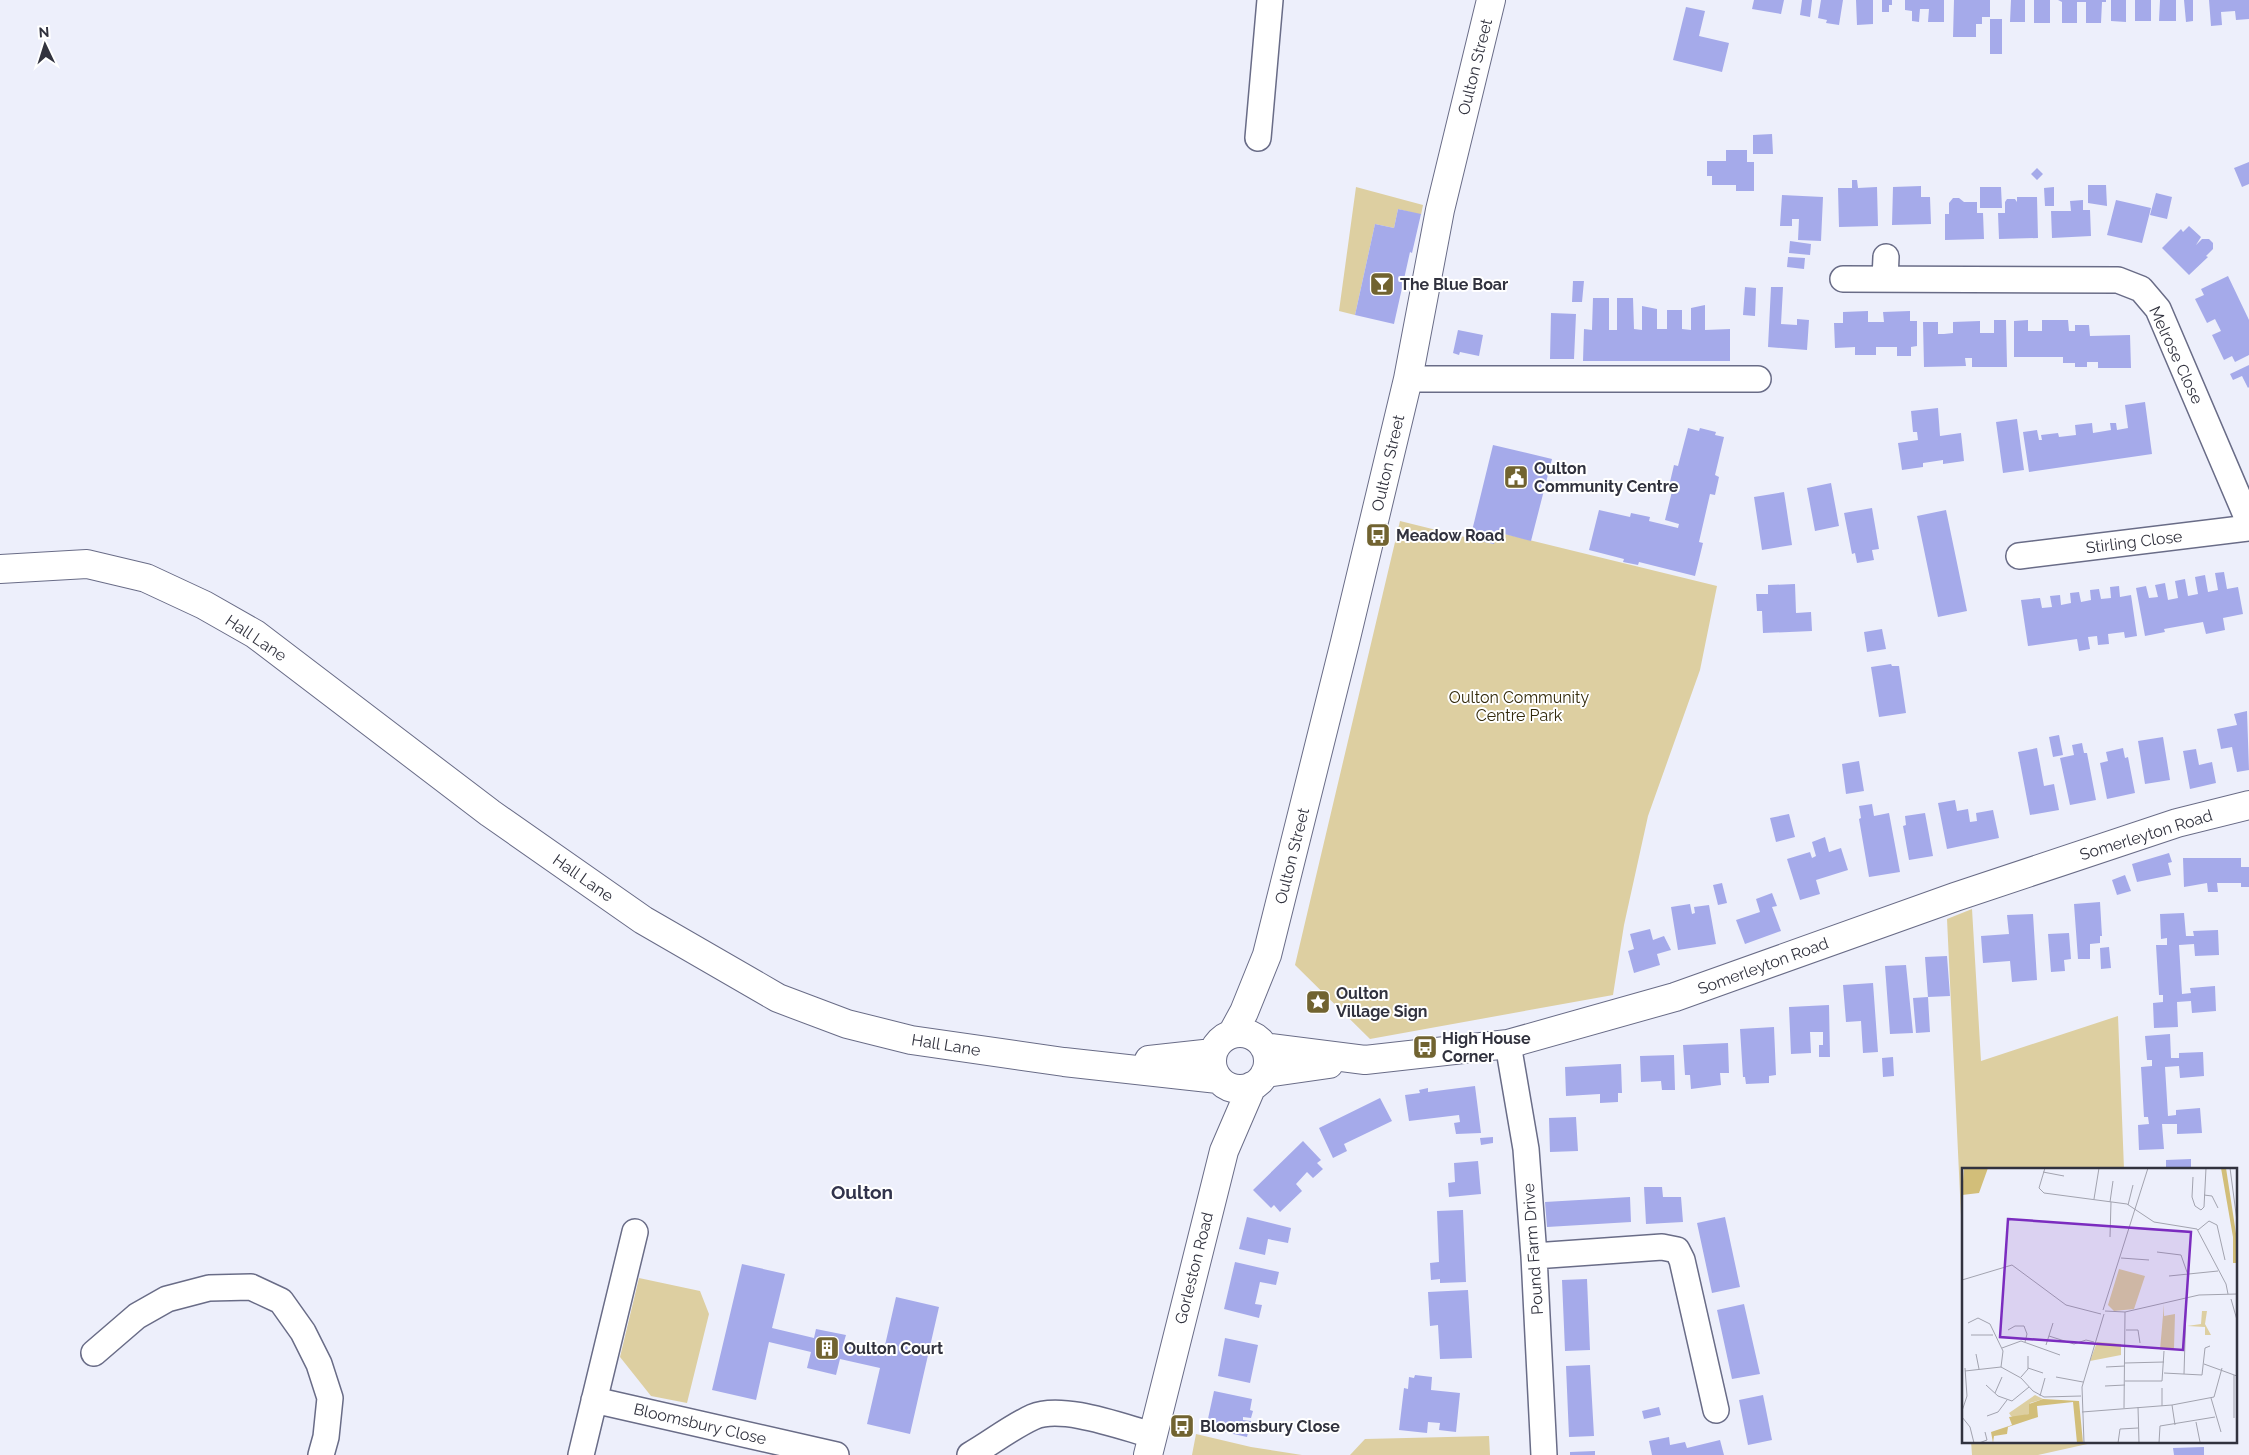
<svg xmlns="http://www.w3.org/2000/svg" width="2249" height="1455" font-family="Raleway,sans-serif">
<style>
.green{fill:#ddcfa1}
.building{fill:#a5aaea}
.lines{fill:none;stroke-linecap:round;stroke-linejoin:round}
.street-casing{stroke:#696c87;stroke-width:28}
.secondary-casing{stroke:#696c87;stroke-width:30}
.street{stroke:#fff;stroke-width:25}
.secondary{stroke:#fff;stroke-width:28}
.labels{text-anchor:middle;dominant-baseline:central;stroke-width:4;stroke-linejoin:round;paint-order:stroke}
.street-label{font-size:16px;fill:#31323e;stroke:#fff}
.poi-label{font-size:16px;font-weight:bold;fill:#31323e;stroke:#fff;text-anchor:start}
.park-label{font-size:16px;fill:#32290a;stroke:#fff}
.quarter-label{font-size:19px;font-weight:bold;fill:#31334b;stroke:#fff}
.inset-road{fill:none;stroke:#a2a3af;stroke-width:1}
.view{fill:#7b2cbf;fill-opacity:0.15;stroke:#7b2cbf;stroke-width:2.5}
.inset-edge{fill:none;stroke:#31323e;stroke-width:2.5}
</style>
<rect width="100%" height="100%" fill="#edeffb"/>
<!-- green -->
<path class="green" d="M1356,187L1423,205L1421,215L1398,209L1394,228L1375,224L1355,315L1339,311Z
M1400,521L1493,544L1497,532L1717,586L1700,670L1648,816L1624,925L1613,995L1370,1039L1295,965Z
M1972,909L1981,1061L2118,1016L2124,1169H1963V1258L1947,919Z
M639,1278L700,1291L709,1314L687,1403L651,1396L620,1357Z
M1196,1434L1251,1447L1302,1455H1192Z
M1489,1436L1490,1455H1350L1365,1439Z
M1971,1441H2101L2038,1455H1972Z"/>
<!-- building -->
<path class="building" d="M1754,0H1784L1781,14L1752,9Z
M1802,0H1812L1810,17L1800,15Z
M1821,0H1843L1839,25L1826,23L1827,20L1818,18Z
M1856,0H1873V24L1857,25Z
M1882,0H1892V5H1889V12H1882Z
M1905,0H1944V22H1928L1929,9H1920L1919,22L1912,21V11L1905,10Z
M1954,0H1990V17H1982V24H1976V37H1953Z
M2011,0H2025V22H2010Z
M2034,0H2050V23H2034Z
M2058,0H2106V2H2102L2101,23H2086V2H2077V23H2062V2Z
M2111,0H2126V22L2111,21Z
M2135,0H2151V21H2135Z
M2160,0H2176V21H2159Z
M2184,0H2193V21L2186,22Z
M2209,0H2249V19L2236,20L2235,11L2221,12L2222,25L2211,26Z
M1686,7L1705,11L1699,36L1729,43L1722,72L1673,60Z
M1990,19H2002V54H1990Z
M1772,134L1773,154H1753V135Z
M1726,150H1747V162H1754V191H1736V185H1712V176H1707V161H1726Z
M2249,162V184L2242,187L2234,168Z
M2037,168L2043,174L2037,180L2031,174Z
M1852,180H1857L1858,188L1877,187L1878,226L1839,227L1838,188H1852Z
M2088,185H2106L2107,206L2088,203Z
M1921,186V197H1930L1931,224L1892,225L1893,187Z
M1980,187H2001L2002,208H1980Z
M2054,187V206H2045L2044,188Z
M2156,193L2172,197L2167,219L2150,215Z
M1782,195L1823,197L1821,241L1798,240L1799,219H1792V226H1780Z
M2017,197H2037L2038,238L1999,239L1998,213H2005V202L2007,199H2015L2017,202Z
M1953,198H1959L1964,202H1977V213H1983L1984,239L1945,240V214H1949V203Z
M2083,200V210H2090L2091,236L2052,238L2051,211H2071L2070,201Z
M2116,200L2151,208L2142,243L2107,235Z
M1398,209L1421,214L1412,253L1410,252L1394,324L1355,315L1375,224L1394,228Z
M2189,226L2201,237L2196,245L2202,239H2209L2213,243V249L2206,256L2208,257L2189,275L2162,248L2181,229L2183,232Z
M1790,241L1811,244L1810,255L1789,253Z
M1788,257L1805,258L1804,269L1787,267Z
M2228,276L2249,320V355L2235,362L2232,356L2224,360L2212,335L2221,331L2215,319L2207,323L2195,299L2204,295L2201,289Z
M1573,281H1584L1582,302H1572Z
M1745,287L1756,288L1755,316L1743,315Z
M1771,287H1783L1781,324L1797,325V319L1809,320L1807,350L1768,347Z
M1593,298H1609V330H1617V298H1633L1634,329L1642,330V306L1657,309V329H1667V310H1682V329L1691,330V308L1705,305V330L1730,329V361H1583L1584,329L1592,330Z
M1868,311V322H1884L1883,312L1910,311V321H1917V346L1911,347V356H1897V347H1876V355H1855V347L1835,348L1834,323H1843V312Z
M1551,313L1576,314L1574,359H1550Z
M1994,320H2006L2007,367H1972V358H1965L1966,366L1924,367L1923,322H1938V334H1944L1953,333V322L1980,321V333H1994Z
M2028,320V331H2042V320H2068L2069,331H2075V325H2089L2090,336L2130,335L2131,368H2098V362H2087V367H2075V363H2063V357H2014V321Z
M1458,330L1483,335L1479,356L1460,352L1459,355L1453,353Z
M2249,365V387L2248,388L2242,376L2233,380L2230,374Z
M2145,402L2152,454L2029,472L2023,432L2037,430L2039,440H2042L2041,435L2058,433L2059,437L2076,435L2075,425L2092,423L2093,433L2111,430L2110,423H2116L2117,430L2128,428L2125,405Z
M1938,408L1940,436L1961,433L1964,461L1943,464V460L1923,463V467L1902,470L1898,443L1918,440L1917,432H1913L1911,411Z
M2017,419L2024,470L2003,473L1996,422Z
M1688,428L1699,431L1700,428L1716,432L1715,435L1724,437L1715,475L1719,477L1715,495L1710,494L1699,542L1703,543L1695,576L1639,562L1638,565L1623,562L1624,559L1589,550L1599,510L1630,517L1631,513L1650,517L1649,521L1678,528L1679,524L1665,520L1674,483L1670,482L1674,465L1678,466Z
M1493,445L1552,459L1531,541L1497,532L1494,544L1470,539Z
M1831,483L1839,526L1815,531L1807,488Z
M1784,492L1792,545L1762,550L1754,497Z
M1872,508L1879,549L1872,550L1874,560L1857,563L1855,553L1852,554L1844,513Z
M1946,510L1967,611L1938,617L1917,516Z
M2224,572L2227,589L2238,587L2243,614L2223,618L2225,630L2206,634L2203,622L2164,629L2165,632L2145,636L2136,588L2146,586L2149,598L2158,597L2155,585L2165,583L2168,600L2178,598L2175,581L2185,579L2188,596L2198,594L2195,577L2205,575L2208,592L2218,590L2215,573Z
M1795,584L1796,613L1811,612L1812,631L1763,633L1762,611H1757L1756,594H1768V585Z
M2119,586L2120,597L2131,595L2137,636L2125,638L2124,632L2108,634L2109,644L2098,645L2097,636L2088,637L2090,649L2079,651L2077,639L2028,646L2021,600L2040,598L2042,608L2052,607L2050,596L2060,595L2061,605L2071,603L2070,593L2079,592L2081,602L2091,600L2090,590L2099,589L2101,599L2111,598L2110,587Z
M1882,629L1886,649L1867,652L1864,632Z
M1891,664L1892,666H1899L1906,713L1879,717L1871,667Z
M2247,711L2249,770L2237,772L2232,747L2221,749L2217,729L2237,725L2234,714Z
M2059,735L2063,755L2053,757L2049,737Z
M2163,737L2170,780L2145,784L2138,741Z
M2082,743L2084,753H2087L2096,800L2070,805L2060,758L2074,755L2072,745Z
M2037,748L2044,786L2054,784L2059,810L2030,815L2018,752Z
M2123,748L2125,758L2128,757L2135,793L2107,799L2100,763L2108,761L2106,752Z
M2196,749L2199,765L2212,762L2216,783L2190,789L2183,751Z
M1859,761L1864,791L1846,794L1842,764Z
M1955,800L1957,811L1968,809L1970,822L1977,821L1976,813L1993,810L1999,838L1947,849L1938,803Z
M1872,804L1874,816L1889,813L1900,872L1869,877L1859,819L1861,818L1859,806Z
M1925,813L1933,856L1909,860L1903,826L1906,825L1905,816Z
M1789,814L1795,837L1776,842L1770,818Z
M1825,837L1829,852L1841,848L1848,870L1816,880L1820,894L1800,900L1787,859L1810,852L1812,858L1816,856L1812,842Z
M2169,853L2172,862L2168,863L2171,875L2137,882L2132,864Z
M2183,858H2241V867H2249V887H2241V883H2217L2218,892H2208L2207,883L2184,887Z
M2125,875L2131,891L2117,895L2112,880Z
M1722,883L1727,903L1718,905L1713,885Z
M1772,893L1777,906L1772,907L1781,931L1745,944L1736,920L1760,912L1756,899Z
M2100,902L2102,936H2100V943L2090,944V959H2078L2074,904Z
M1690,904L1692,914L1695,913L1694,907L1709,905L1716,944L1678,950L1671,907Z
M2184,913L2186,936H2194L2193,931L2218,930L2219,955L2195,956L2194,944L2179,945L2182,994L2191,993L2190,988L2215,986L2216,1011L2192,1013L2191,1001L2177,1002L2178,1027L2154,1028L2153,1003L2163,1002V995H2159L2156,945H2167V938L2161,939L2160,914Z
M2033,914L2037,980L2012,982L2010,961L1983,963L1981,936L2009,934L2007,915Z
M1650,929L1653,940L1664,936L1671,950L1657,954L1660,965L1634,973L1628,951L1634,949L1630,934Z
M2069,933L2071,959L2064,960L2065,971L2051,972L2048,934Z
M2109,947L2111,968L2101,969L2100,948Z
M1947,956L1950,996L1928,997L1925,957Z
M1906,965L1913,1033L1890,1034L1885,966Z
M1873,983L1878,1052L1863,1053L1861,1021L1846,1022L1843,985Z
M1928,997L1930,1032L1916,1033L1913,998Z
M1829,1005L1830,1057H1819V1045H1823V1032H1810L1811,1053L1791,1054L1789,1007Z
M1774,1027L1776,1075L1769,1076V1083L1746,1084L1745,1077H1743L1740,1029Z
M2170,1034L2171,1058H2179V1053L2203,1052L2204,1076L2180,1078L2179,1066L2165,1067L2168,1116L2176,1115V1110L2200,1108L2202,1133L2177,1134V1124H2162L2164,1149L2139,1150L2138,1125L2149,1124L2148,1117H2144L2141,1067L2152,1066V1060H2147L2145,1036Z
M1728,1043L1729,1073H1720L1721,1085L1691,1089L1690,1075H1685L1683,1045Z
M1674,1055L1675,1090H1662L1661,1081L1641,1082L1640,1056Z
M1893,1057L1894,1076L1883,1077L1882,1058Z
M1621,1064L1622,1093H1618V1102L1600,1103V1094L1566,1096L1565,1067Z
M1475,1086L1481,1133L1456,1134L1454,1123L1460,1122L1459,1115L1409,1121L1405,1095L1420,1093L1419,1090L1428,1088V1092Z
M1380,1098L1392,1121L1344,1144L1347,1151L1333,1158L1319,1128Z
M1576,1117L1578,1151L1550,1152L1549,1118Z
M1493,1137V1143L1481,1145L1480,1138Z
M1303,1141L1321,1160L1317,1163L1323,1169L1313,1178L1307,1172L1296,1184L1302,1191L1280,1212L1274,1205L1271,1208L1253,1190Z
M2191,1159V1169H2166V1160Z
M1478,1161L1481,1194L1449,1197L1448,1183L1455,1182L1454,1163Z
M1644,1187H1662L1663,1197H1681L1683,1222L1646,1224Z
M1630,1197L1631,1222L1547,1227L1545,1202Z
M1463,1210L1466,1282L1440,1283V1279L1431,1280L1430,1263L1439,1262L1437,1211Z
M1247,1217L1291,1228L1288,1243L1268,1239L1265,1255L1239,1249Z
M1725,1217L1740,1287L1712,1293L1697,1223Z
M1235,1262L1279,1272L1276,1285L1260,1282L1255,1304L1262,1305L1259,1318L1224,1309Z
M742,1264L785,1274L772,1328L814,1338L816,1329L846,1335L843,1345L883,1354L896,1297L939,1307L910,1434L867,1424L880,1368L840,1359L836,1375L807,1368L811,1352L769,1342L756,1400L712,1390Z
M1587,1279L1590,1350L1565,1351L1562,1280Z
M1468,1290L1472,1358L1440,1359L1438,1325L1430,1326L1428,1292Z
M1744,1304L1760,1374L1732,1379L1717,1310Z
M1225,1338L1258,1345L1250,1383L1218,1376Z
M1590,1365L1594,1436L1569,1437L1566,1366Z
M1415,1375L1432,1377L1431,1390L1460,1393L1456,1432L1439,1430L1440,1423L1428,1422L1427,1433L1399,1430L1404,1388L1408,1389L1409,1377L1414,1378Z
M1214,1391L1252,1399L1250,1410L1253,1411L1251,1418L1243,1417V1420L1251,1421L1247,1437L1206,1428Z
M1763,1395L1772,1440L1748,1445L1739,1400Z
M1659,1407L1661,1415L1644,1419L1642,1411Z
M1669,1437L1670,1445L1685,1442L1687,1448L1720,1440L1724,1455H1652L1649,1441Z
M2204,1447V1455H2174L2173,1448Z
M1595,1451V1455H1570V1452Z"/>
<g class="lines">
<defs>
<path id="street" d="M1258,138L1270,0
M1843,279L2118,280L2141,289L2158,309L2249,522
M1885,279L1886,257
M1408,379H1758
M2019,556L2249,528
M1508,1044L1526,1149L1534,1256L1544,1455
M1534,1256L1662,1247L1677,1250L1682,1260L1716,1410
M94,1353L137,1316L167,1299L209,1288L251,1287L281,1301L303,1332L319,1364L330,1398L326,1437L321,1455
M594,1400L836,1455
M581,1455L635,1232
M970,1455C991,1443 1011,1427 1033,1417C1062,1404 1122,1427 1152,1435"/>
<path id="secondary" d="M0,569L87,564L146,578L204,605L255,634L490,813L643,920L778,998L847,1024L911,1040L1064,1062L1218,1079
M1212 1061a28 28 0 1 1 56 0a28 28 0 1 1-56 0Z
M1232,1034L1244,1012L1267,955L1345,642L1408,379L1440,210L1491,0
M1264,1047L1365,1060L1508,1044L1675,997L1955,897L2177,823L2249,805
M1149,1060L1213,1053
M1265,1073L1329,1064
M1148,1455L1224,1151L1252,1086"/>
</defs>
<!-- street casing -->
<use href="#street" class="street-casing"/>
<!-- secondary casing -->
<use href="#secondary" class="secondary-casing"/>
<!-- street -->
<use href="#street" class="street"/>
<!-- secondary -->
<use href="#secondary" class="secondary"/>
</g>
<!-- icons -->
<defs>
<symbol id="bar-square" viewBox="-11 -11 22 22"><rect x="-9" y="-9" width="18" height="18" rx="4" fill="#716330" stroke="#fff"/><path d="M-6-5H6L.8 .8V4.5H3.5V6h-7V4.5H-.8V.8Z" fill="#fff"/></symbol>
<symbol id="civic-square" viewBox="-11 -11 22 22"><rect x="-9" y="-9" width="18" height="18" rx="4" fill="#716330" stroke="#fff"/><path d="M-.6-6.5H3V-4.5H.6V-3L4-1V1h2V6H-6V1h2V-1L-.6-3ZM-1.2 2.5V6h2.4V2.5Z" fill="#fff"/></symbol>
<symbol id="bus-square" viewBox="-11 -11 22 22"><rect x="-9" y="-9" width="18" height="18" rx="4" fill="#716330" stroke="#fff"/><path d="M-5-6H5V4H4V6H2V4H-2V6H-4V4H-5ZM-3.5-4V0h7V-4ZM-3.5 1.2v1.5H-2V1.2ZM2 1.2v1.5H3.5V1.2Z" fill="#fff"/></symbol>
<symbol id="sight-square" viewBox="-11 -11 22 22"><rect x="-9" y="-9" width="18" height="18" rx="4" fill="#716330" stroke="#fff"/><path d="M0-6L1.8-2.2L6-1.7L2.9 1.2L3.7 5.4L0 3.3L-3.7 5.4L-2.9 1.2L-6-1.7L-1.8-2.2Z" fill="#fff"/></symbol>
<symbol id="building-square" viewBox="-11 -11 22 22"><rect x="-9" y="-9" width="18" height="18" rx="4" fill="#716330" stroke="#fff"/><path d="M-4-6H4V6H1V3H-1V6H-4ZM-2.5-4.3h1.7v1.8h-1.7ZM.8-4.3h1.7v1.8H.8ZM-2.5-1h1.7V.8h-1.7ZM.8-1h1.7V.8H.8Z" fill="#fff"/></symbol>
</defs>
<g fill-rule="evenodd">
<use href="#bar-square" x="1368" y="270" width="28" height="28"/>
<use href="#civic-square" x="1502" y="463" width="28" height="28"/>
<use href="#bus-square" x="1364" y="521" width="28" height="28"/>
<use href="#sight-square" x="1304" y="988" width="28" height="28"/>
<use href="#bus-square" x="1411" y="1033" width="28" height="28"/>
<use href="#building-square" x="813" y="1334" width="28" height="28"/>
<use href="#bus-square" x="1168" y="1412" width="28" height="28"/>
</g>
<g class="labels">
<!-- street labels -->
<g class="street-label">
<text transform="translate(1475 67) rotate(-76)">Oulton Street</text>
<text transform="translate(2176 355) rotate(65)">Melrose Close</text>
<text transform="translate(1388 463) rotate(-77)">Oulton Street</text>
<text transform="translate(2134 542) rotate(-7)">Stirling Close</text>
<text transform="translate(256 638) rotate(34)">Hall Lane</text>
<text transform="translate(2146 835) rotate(-17)">Somerleyton Road</text>
<text transform="translate(1292 856) rotate(-76)">Oulton Street</text>
<text transform="translate(583 878) rotate(35)">Hall Lane</text>
<text transform="translate(1763 966) rotate(-20)">Somerleyton Road</text>
<text transform="translate(946 1045) rotate(9)">Hall Lane</text>
<text transform="translate(1533 1249) rotate(-94)">Pound Farm Drive</text>
<text transform="translate(1194 1268) rotate(-76)">Gorleston Road</text>
<text transform="translate(700 1424) rotate(13)">Bloomsbury Close</text>
</g>
<!-- poi labels -->
<g class="poi-label">
<text x="1400" y="284">The Blue Boar</text>
<text x="1534" y="468">Oulton<tspan x="1534" dy="18">Community Centre</tspan></text>
<text x="1396" y="535">Meadow Road</text>
<text x="1336" y="993">Oulton<tspan x="1336" dy="18">Village Sign</tspan></text>
<text x="1442" y="1038">High House<tspan x="1442" dy="18">Corner</tspan></text>
<text x="844" y="1348">Oulton Court</text>
<text x="1200" y="1426">Bloomsbury Close</text>
</g>
<!-- park labels -->
<g class="park-label">
<text x="1519" y="697">Oulton Community<tspan x="1519" dy="18">Centre Park</tspan></text>
</g>
<!-- quarter labels -->
<g class="quarter-label">
<text x="862" y="1192">Oulton</text>
</g>
</g>
<!-- overview -->
<g transform="translate(1962 1168)">
<rect width="275" height="275" fill="#edeffb"/>
<path d="M157,101L183,108L172,141L152,143L146,137ZM202,136V148L213,146L212,180L198,182ZM240,143H245L243,156L249,167H243V159L225,158L239,156ZM135,174L159,176V187L128,193ZM73,227L81,231L68,235L67,246L52,250L49,248L47,245Z" fill="#ddcfa1"/>
<path d="M2,0H26L17,25L0,27ZM259,0H264L275,72V95H271V69ZM81,231L117,233L121,275H115L111,234L75,238L76,249L46,259L45,266L32,268L31,275L29,264L50,257L47,249L67,246V236Z" fill="#d2be79"/>
<path class="inset-road" d="M83,0L77,20L82,25L165,36L192,54L235,61L264,116L266,126M268,0L275,53M81,4L102,8M231,9L230,29L233,38L239,42L242,39L244,0M242,27L250,28L256,40M132,31L137,0M148,34L151,13M166,37L171,17M236,62L247,53L255,57L263,92M148,69L149,34M195,84L219,87L226,107M159,90L187,92M207,108L256,103M0,112L50,97L104,137L139,146M269,131L275,152M141,142L186,0M143,143L163,144L237,127L275,126M6,155L16,150L28,156L41,183L39,199M46,162L53,158H62L65,166L63,174M164,162H176L178,175M9,167H31M87,168L112,176L124,172L132,174M84,177L91,155M40,180L59,173L98,187M14,186L17,201M163,195L202,194M242,196L275,208M144,199L163,198M66,200L81,205M3,203L39,199L59,210L71,223L82,229L119,228M202,205L240,207L243,180L248,178M222,206L224,138M59,209L66,201V188M94,209L121,214M163,213H200L202,183M24,217L36,228L50,233L67,219M143,218L163,217M200,220V238M33,225L40,209M275,227V254M78,228L83,210M249,230L259,264M210,237L213,257M176,239L177,275M162,240L163,144M0,243L5,228L3,200M120,244L210,237L252,229L260,200M25,248L36,244L45,232M0,249L8,259L12,275M272,250V207M234,254L238,274M17,275L25,272L23,264M122,275L120,219L142,146M156,275L158,261L176,260M197,275L198,258L253,249"/>
<path class="view" d="M46,51L229,64L221,182L38,169Z"/>
<rect width="275" height="275" class="inset-edge"/>
</g>
<!-- north arrow -->
<g transform="translate(45 45) rotate(356)" stroke="#ffffff" stroke-width="4" paint-order="stroke">
<path d="M0-4L9 19L0 12L-9 19Z" fill="#31323e"/>
<text y="-8" font-size="14" font-weight="bold" text-anchor="middle" fill="#31323e">N</text>
</g>
</svg>
